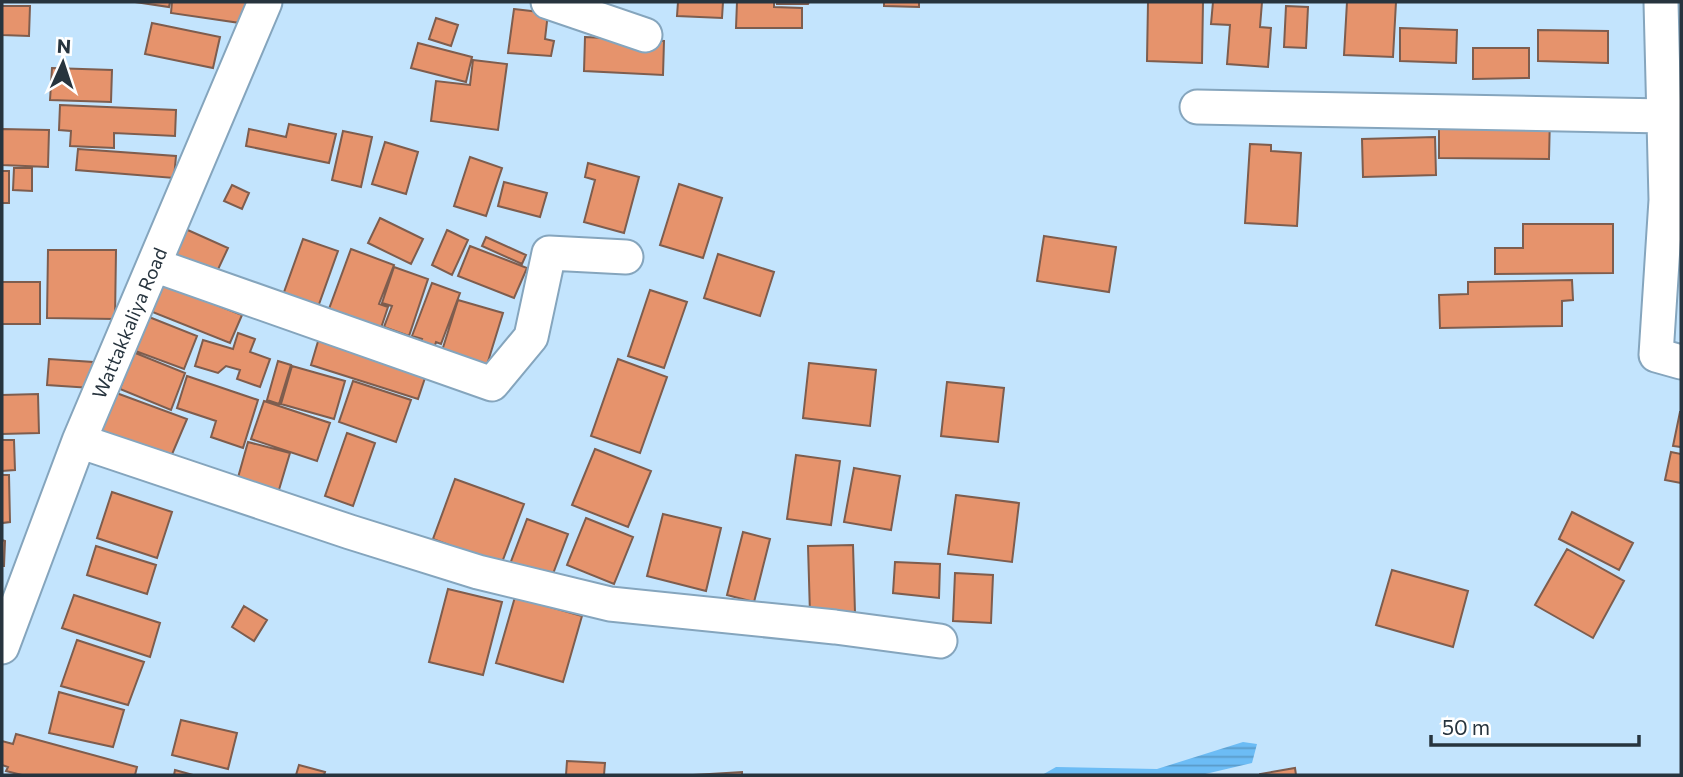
<svg xmlns="http://www.w3.org/2000/svg" width="1683" height="777" font-family="Commissioner,sans-serif">
<style>
.water{fill:url(#water-rules)}
.building{fill:#e6936c;stroke:#7e5d4e;stroke-width:2}
.lines{fill:none;stroke-linecap:round;stroke-linejoin:round}
.minor-casing{stroke:#85a5bd;stroke-width:37}
.minor{stroke:#fff;stroke-width:33}
.labels{text-anchor:middle;dominant-baseline:central;stroke-width:7;stroke-linejoin:round;paint-order:stroke}
.street-label{font-size:19px;fill:#27343e;stroke:#fff}
</style>
<defs>
<pattern id="water-rules" width="6" height="5" patternUnits="userSpaceOnUse" patternTransform="scale(1.75)"><rect width="6" height="5" fill="#6cbcf5"/><path d="M0 2.5h6" fill="none" stroke="#599ac8"/></pattern>
</defs>
<rect width="100%" height="100%" fill="#c3e4fd"/>
<!-- water -->
<path class="water" d="M1243,742L1257,744L1252,763L1201,775H1042L1056,767L1157,769Z"/>
<!-- building -->
<path class="building" d="M135,2H170L169,7Z
M172,2H250L247,24L171,13Z
M678,2H723L722,18L677,16Z
M737,2H774V7L802,8V28H736Z
M777,2H809L808,4H777Z
M884,2H919V7L884,6Z
M1148,2H1203L1202,63L1147,61Z
M1213,2H1262L1260,27L1271,28L1268,67L1227,64L1230,25L1211,24Z
M1347,2H1396L1393,57L1344,55Z
M2,6H30L29,36L2,35Z
M1286,6L1308,7L1306,48L1284,47Z
M514,9L548,13L545,39L554,41L551,56L508,53Z
M436,18L458,25L451,46L429,39Z
M152,23L220,37L213,68L145,54Z
M1400,28L1457,30L1456,63L1400,61Z
M1538,30L1608,31V63L1538,61Z
M585,37L664,41L663,75L584,71Z
M418,43L472,57L466,82L411,68Z
M1473,48H1529V78L1473,79Z
M473,60L507,64L498,130L431,121L436,81L470,85Z
M52,68L112,70L111,102L50,100Z
M60,105L176,110L175,136L114,133V148L70,146L71,131L59,130Z
M1439,114L1550,115L1549,159L1439,158Z
M289,124L336,134L329,163L246,146L249,129L286,137Z
M2,129L49,130L48,167L2,165Z
M343,131L372,137L361,187L332,180Z
M1435,137L1436,175L1363,177L1362,139Z
M385,142L418,152L406,194L372,184Z
M1250,144L1271,145V151L1301,153L1297,226L1245,223Z
M78,149L176,156L174,178L76,170Z
M470,157L502,168L486,216L454,206Z
M588,163L639,177L624,233L584,222L595,180L585,177Z
M14,168H32V191L13,190Z
M2,171H9V203H2Z
M504,182L547,193L540,217L498,206Z
M679,184L722,198L703,258L660,245Z
M232,185L249,193L242,209L224,201Z
M380,218L423,239L411,264L368,243Z
M1523,224H1613V273L1495,274V248H1523Z
M181,227L228,248L214,278L167,256Z
M447,230L468,240L452,275L432,265Z
M1044,236L1116,247L1109,292L1037,281Z
M486,237L526,255L522,264L482,246Z
M303,239L338,251L318,307L283,295Z
M470,246L527,268L514,298L458,276Z
M351,249L394,265L379,304L388,307L381,328L329,309Z
M48,250H116L115,319L47,318Z
M718,254L774,272L760,316L704,298Z
M394,267L428,279L409,336L384,327L392,306L382,303Z
M151,279L242,315L230,343L140,307Z
M1572,280L1573,300L1562,301V326L1440,328L1439,295L1468,294V282Z
M2,282H40V324H2Z
M432,283L460,293L441,344L436,342L432,354L418,349L422,339L412,336Z
M650,290L687,302L664,368L628,356Z
M458,300L503,313L486,368L441,354Z
M144,315L197,336L184,369L130,349Z
M238,333L255,339L250,352L270,359L260,387L237,379L240,370L226,366L218,373L195,366L203,340L233,349Z
M319,338L427,372L418,399L311,365Z
M123,348L185,373L171,410L120,389L128,368Z
M49,359L93,362L91,388L47,385Z
M618,359L667,377L640,453L591,436Z
M278,361L291,365L279,404L267,400Z
M809,363L876,370L870,426L803,418Z
M292,366L345,381L334,419L281,404Z
M187,376L258,400L243,448L211,437L216,421L177,408Z
M353,381L411,400L396,442L339,422Z
M947,382L1004,388L998,442L941,436Z
M111,391L187,419L170,459L95,430Z
M38,394L39,433L2,434V395Z
M264,401L330,423L317,461L251,439Z
M1680,412H1681V447L1673,446Z
M347,433L375,443L353,506L325,496Z
M2,440H14L15,470L2,471Z
M248,442L290,453L278,493L237,481Z
M595,449L651,471L628,527L572,505Z
M1671,452L1681,454V483L1665,480Z
M796,455L840,461L831,525L787,519Z
M854,468L900,476L891,530L844,522Z
M2,475H9L10,522L2,523Z
M455,479L524,504L501,565L433,539Z
M112,492L172,512L157,558L97,538Z
M956,495L1019,503L1012,562L948,554Z
M1572,512L1633,543L1619,570L1559,539Z
M663,514L721,528L706,591L647,576Z
M586,518L633,537L614,584L567,565Z
M527,519L568,534L548,587L507,572Z
M743,532L770,539L754,602L727,595Z
M2,540L5,541L4,566H2Z
M853,545L855,613L810,614L808,546Z
M96,546L156,565L147,594L87,575Z
M1567,549L1624,581L1593,638L1535,605Z
M895,562L940,564L939,598L893,593Z
M1392,570L1468,591L1453,647L1376,625Z
M955,573L993,575L991,623L953,621Z
M448,589L502,602L483,675L429,662Z
M74,595L160,623L150,657L62,628Z
M515,597L582,616L563,682L496,663Z
M244,606L267,620L254,641L232,627Z
M77,640L144,662L128,705L61,686Z
M59,692L124,710L113,747L49,733Z
M181,720L237,733L228,769L172,755Z
M16,734L137,767L135,775H22L6,771L8,767L2,765V741L13,744Z
M567,761L605,763L604,775H566Z
M299,765L325,772L324,775H296Z
M1295,768L1296,775H1260V774Z
M175,770L193,775H174Z
M742,772V775H693Z"/>
<g class="lines">
<defs>
<path id="minor" d="M548,2L645,35
M1661,2L1666,200L1656,355L1681,362
M1197,107L1664,116
M154,265L492,384L531,337L549,253L626,257
M79,441L350,532L478,572L610,604L835,627L940,641
M2,647L79,441L265,2"/>
</defs>
<!-- minor casing -->
<use href="#minor" class="minor-casing"/>
<!-- minor -->
<use href="#minor" class="minor"/>
</g>
<g class="labels">
<!-- street labels -->
<g class="street-label">
<text transform="translate(129 323) rotate(-67)">Wattakkaliya Road</text>
</g>
</g>
<!-- border -->
<rect width="1683" height="777" fill="none" stroke="#27343e" stroke-width="7"/>
<!-- north arrow -->
<g transform="translate(63 63) rotate(3)" stroke="#ffffff" stroke-width="5" paint-order="stroke">
<path d="M0-5L12 26L0 18L-12 26Z" fill="#27343e"/>
<text y="-10" font-size="19" font-weight="bold" text-anchor="middle" fill="#27343e">N</text>
</g>
<!-- scale -->
<path d="M1431 735v10h208v-10" fill="none" stroke="#27343e" stroke-width="3.5"/>
<text x="1442" y="735" font-size="21" fill="#27343e" stroke="#ffffff" stroke-width="5" paint-order="stroke">50 m</text>
</svg>
